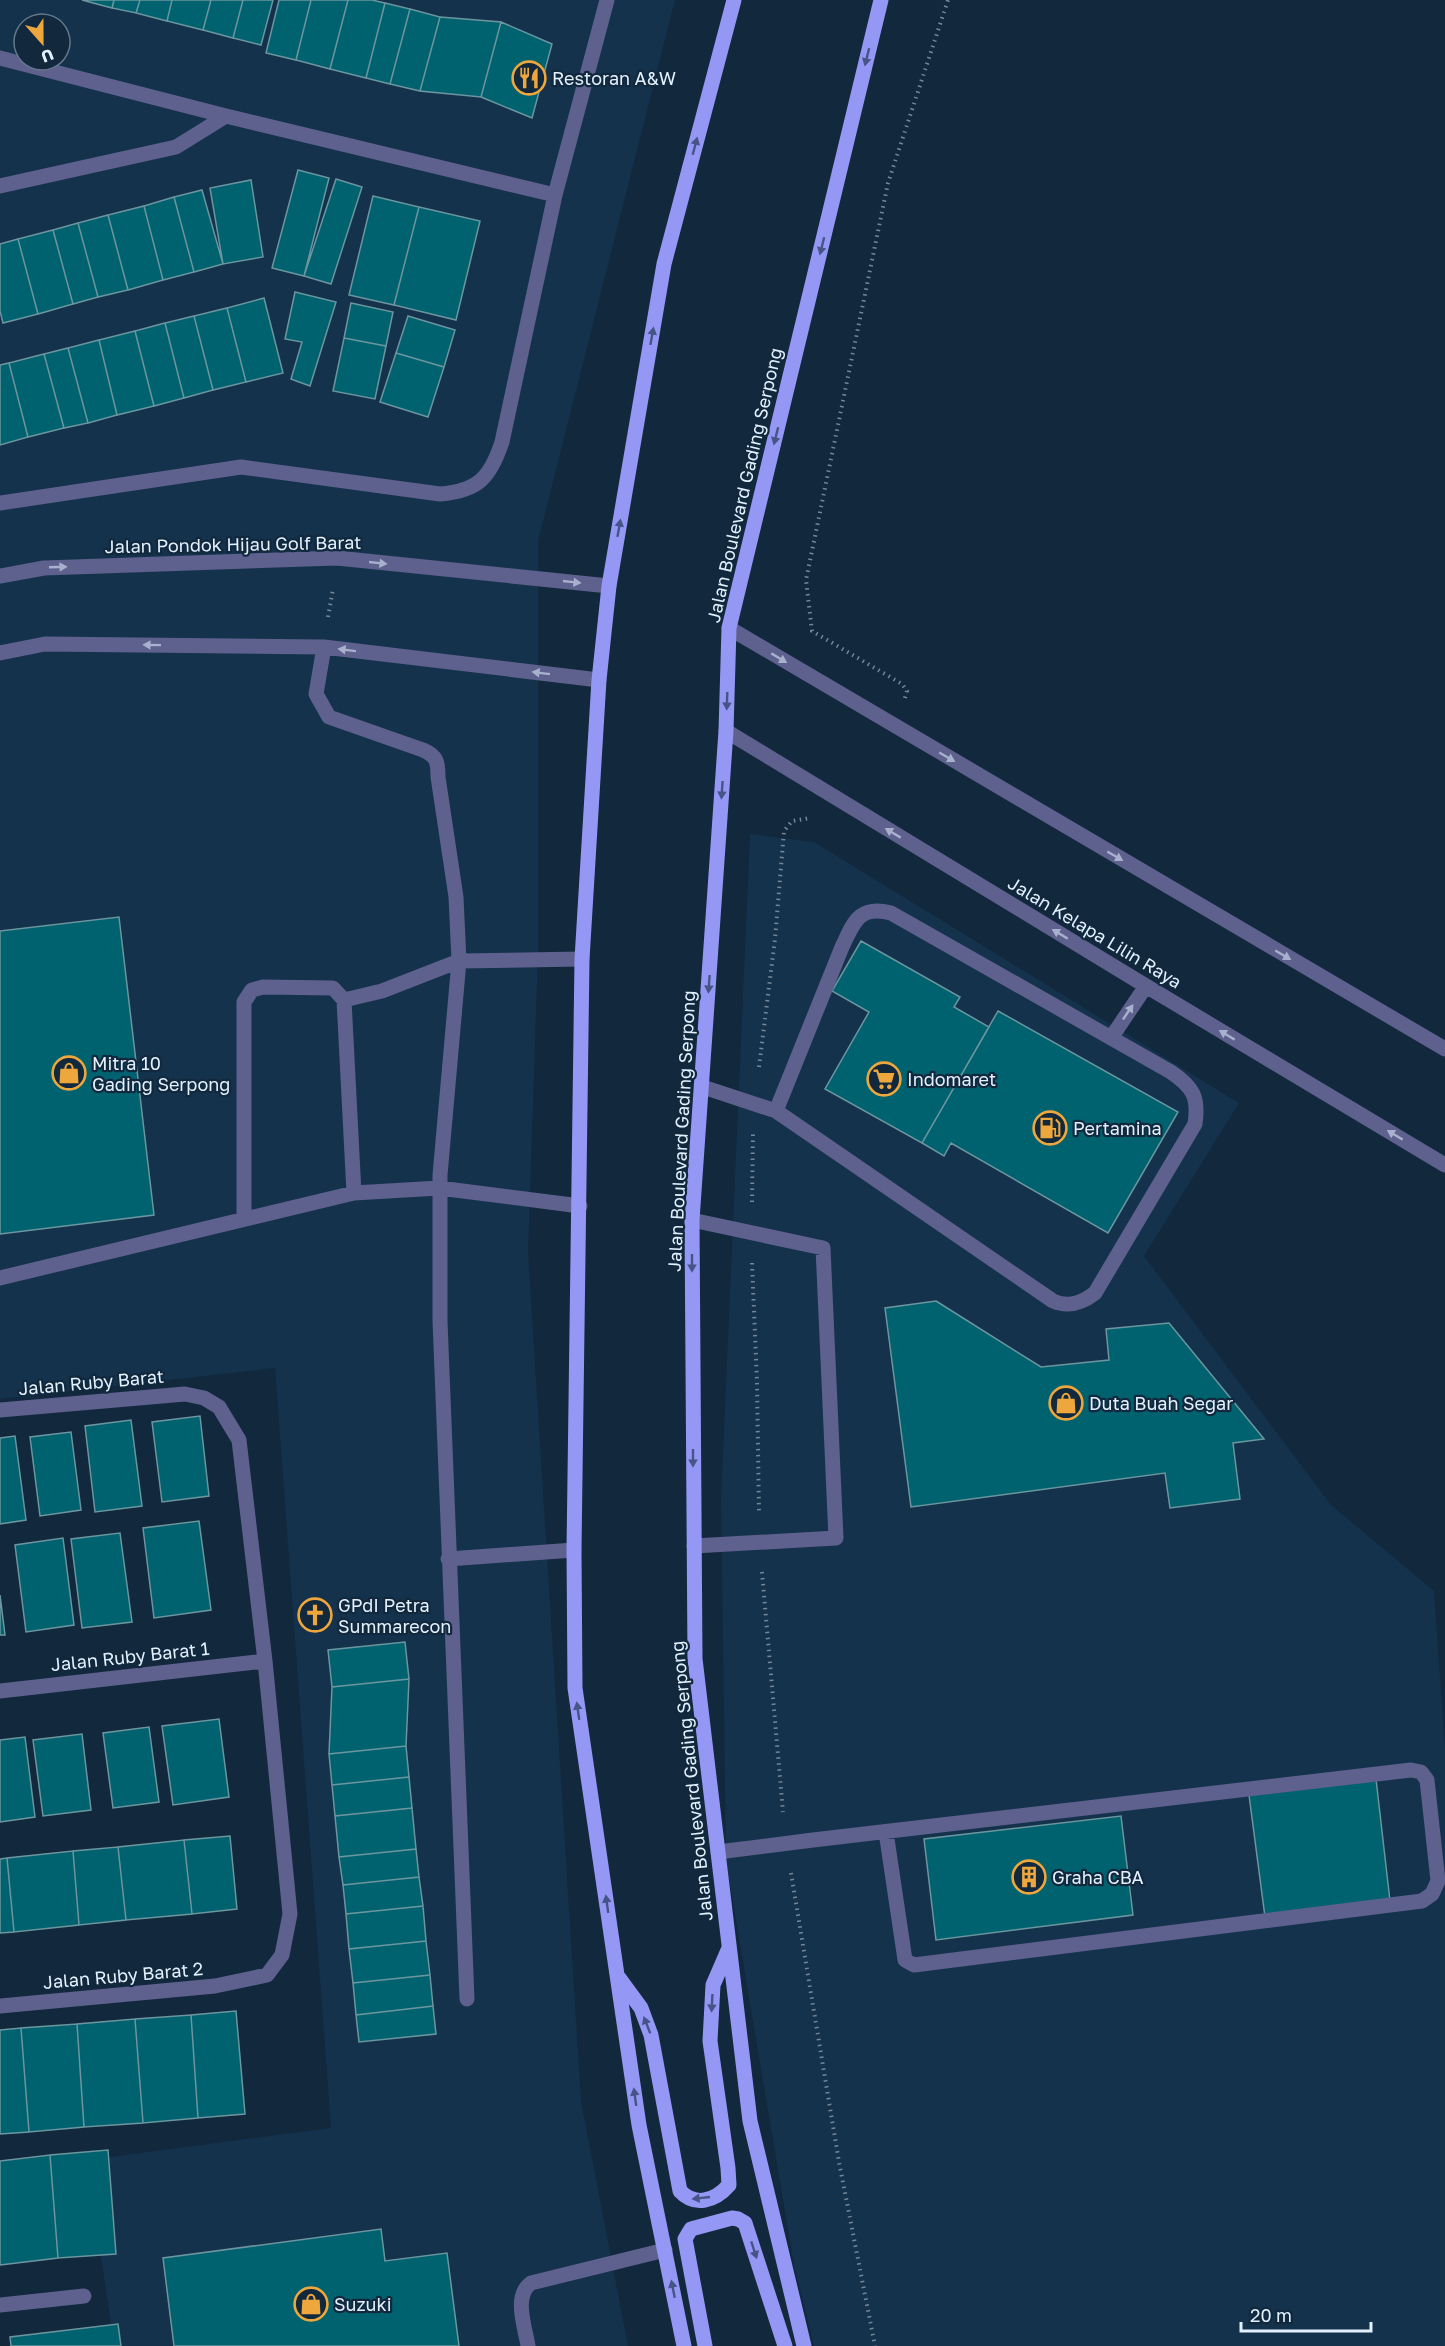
<svg xmlns="http://www.w3.org/2000/svg" width="1445" height="2346" font-family="'Golos Text',sans-serif">
<style>
.built{fill:#14324c;fill-rule:evenodd}
.building{fill:#00616f;stroke:#6b969f;stroke-width:1.5}
.lines{fill:none;stroke-linecap:round;stroke-linejoin:round}
.path{stroke:#748798;stroke-width:4;stroke-dasharray:1.5 4.5;stroke-linecap:butt}
.minor{stroke:#5e608d;stroke-width:15}
.major{stroke:#9597f5;stroke-width:15}
.oneway{fill:#465487}
.oneway2{fill:#a7b0cc}
.labels{text-anchor:middle;dominant-baseline:central;stroke-width:4.5;stroke-linejoin:round;paint-order:stroke}
.poi-label{font-size:18px;fill:#e2f1ff;stroke:#11283d;text-anchor:start}
.street-label{font-size:18px;fill:#e2f1ff;stroke:#11283d}
</style>
<rect width="100%" height="100%" fill="#11283d"/>
<!-- built -->
<path class="built" d="M0,0H675L538,541V953L528,1252L581,2101L628,2346H114L87,2160L331,2128L275,1368L0,1399ZM24,24H60V60H24Z
M750,834L814,842L1239,1103L1144,1256L1331,1505L1434,1591L1445,1749V2346H814L794,2265L726,1861L721,1499Z"/>
<!-- building -->
<path class="building" d="M82,0H114L112,8Z
M114,0H140L136,13L112,8Z
M140,0H172L167,21L136,13Z
M172,0H211L203,30L167,21Z
M211,0H243L233,38L203,30Z
M243,0H273L261,45L233,38Z
M279,0H311L296,60L266,53Z
M311,0H348L330,69L296,60Z
M348,0H372L385,3L366,78L330,69Z
M385,3L410,9L390,84L366,78Z
M410,9L440,17L420,91L390,84Z
M440,17L501,22L481,97L420,91Z
M501,22L552,44L532,118L481,97Z
M298,170L329,178L304,276L272,268Z
M336,179L362,187L331,284L304,276Z
M251,180L263,257L223,264L210,188Z
M202,190L223,264L194,272L174,197Z
M373,196L419,207L394,305L349,295Z
M174,197L194,272L163,280L144,206Z
M144,206L163,280L128,290L108,215Z
M419,207L480,221L456,320L394,305Z
M108,215L128,290L98,297L78,223Z
M78,223L98,297L73,304L53,230Z
M53,230L73,304L38,314L18,239Z
M18,239L38,314L3,323L0,311V244Z
M295,292L336,302L310,386L291,379L302,342L285,339Z
M264,298L283,373L246,382L227,308Z
M351,303L393,312L386,346L344,338Z
M227,308L246,382L213,390L194,316Z
M194,316L213,390L184,398L165,323Z
M408,316L455,330L444,367L396,353Z
M165,323L184,398L154,406L135,331Z
M135,331L154,406L117,415L99,340Z
M344,338L386,346L375,399L333,391Z
M99,340L117,415L88,423L68,348Z
M68,348L88,423L64,428L44,354Z
M396,353L444,367L428,417L380,402Z
M44,354L64,428L28,437L9,363Z
M9,363L28,437L0,445V365Z
M119,917L154,1215L0,1234V931Z
M861,941L960,997L954,1007L989,1027L922,1143L825,1089L869,1012L832,991Z
M998,1011L1178,1112L1108,1233L951,1143L944,1156L922,1143Z
M936,1301L1041,1367L1109,1360L1106,1329L1169,1323L1264,1439L1233,1443L1240,1499L1170,1508L1165,1473L911,1507L885,1308Z
M200,1416L209,1496L162,1502L152,1422Z
M131,1420L142,1506L95,1512L85,1426Z
M71,1432L81,1510L40,1516L30,1437Z
M15,1436L26,1520L0,1524V1438Z
M199,1521L211,1610L154,1618L143,1528Z
M120,1533L132,1622L82,1628L71,1539Z
M63,1538L74,1625L26,1632L15,1545Z
M0,1595L5,1635H0Z
M405,1642L409,1679L332,1687L328,1650Z
M409,1679L406,1746L329,1754L332,1687Z
M219,1719L229,1797L173,1805L162,1726Z
M149,1727L159,1802L113,1808L103,1733Z
M82,1734L91,1810L43,1816L33,1740Z
M25,1737L35,1817L0,1822V1740Z
M406,1746L409,1777L332,1785L329,1754Z
M409,1777L412,1808L335,1816L332,1785Z
M1376,1779L1390,1901L1265,1917L1249,1795Z
M412,1808L416,1849L339,1857L335,1816Z
M1121,1816L1133,1915L936,1940L924,1839Z
M230,1836L237,1909L192,1914L184,1840Z
M184,1840L192,1914L126,1920L118,1847Z
M118,1847L126,1920L79,1925L73,1851Z
M416,1849L419,1877L343,1885L339,1857Z
M73,1851L79,1925L14,1932L7,1858Z
M7,1858L14,1932L0,1933V1859Z
M419,1877L423,1906L346,1914L343,1885Z
M423,1906L426,1941L349,1949L346,1914Z
M426,1941L430,1975L353,1983L349,1949Z
M430,1975L433,2006L356,2015L353,1983Z
M433,2006L436,2034L359,2042L356,2015Z
M236,2011L245,2114L198,2118L191,2015Z
M191,2015L198,2118L143,2123L135,2019Z
M135,2019L143,2123L84,2127L77,2024Z
M77,2024L84,2127L29,2132L21,2028Z
M21,2028L29,2132L0,2134V2030Z
M108,2150L116,2254L58,2258L50,2155Z
M50,2155L58,2258L0,2265V2161Z
M381,2229L385,2261L447,2253L459,2346H174L163,2258Z
M118,2324L121,2346H11L10,2337Z"/>
<g class="lines">
<!-- path -->
<path class="path" d="M328,617L333,589
M905,698L907,691L902,684L812,631L806,580L888,183L948,0
M759,1067L775,939L784,831L792,821L810,818
M752,1202L753,1134
M752,1263L757,1382L759,1513
M762,1572L783,1812
M791,1873L839,2162L875,2346"/>
<!-- minor -->
<path class="minor" d="M0,58L226,116L555,195
M0,186L176,147L226,116
M0,503L241,467L440,494C478,491 490,478 502,442L555,195L607,0
M0,576L44,568L337,558L609,586
M729,628L1445,1049
M324,647L316,694L329,717L423,750C437,756 438,762 438,777L456,897L459,961L440,1175V1321L467,1999
M0,653L45,644L324,647L599,680
M726,731L1146,986L1445,1165
M344,1000L382,991L459,961L582,959
M1111,1038L1146,986
M703,1087L776,1111L1053,1301C1069,1308 1082,1303 1095,1293L1195,1124C1199,1097 1193,1087 1171,1072L891,913C859,905 854,922 842,947L776,1111
M244,1219V1002L252,990L263,987L333,988L344,1000L354,1193
M692,1220L823,1248L836,1538L694,1546
M0,1278L354,1193L439,1188L580,1206
M0,1410L185,1394L204,1398L219,1407L239,1440L265,1661L290,1914L282,1955L267,1975L215,1986L0,2006
M448,1559L574,1550
M0,1691L265,1661
M718,1852L813,1840L1411,1770L1421,1772L1427,1780L1438,1881L1432,1894L1422,1901L914,1965L905,1960L886,1832
M0,2305L84,2296
M528,2346C525,2327 513,2296 531,2283L665,2250"/>
<!-- major -->
<path class="major" d="M619,1978L641,2008L651,2035L680,2191C695,2207 715,2201 729,2185L728,2168L710,2041L713,1985L729,1948
M684,2346L639,2125L575,1688L574,1550L582,959L599,680L609,586L664,264L734,0
M705,2346L685,2239L691,2229L732,2218L738,2219L745,2223L785,2346
M804,2346L750,2121L695,1659L692,1220L726,731L729,628L881,0"/>
</g>
<!-- one-way arrows -->
<defs><path id="oneway-solid" d="M-6-.8H1V-3.2L6.5 0L1 3.2V.8H-6Z" transform="scale(1.5)"/></defs>
<g class="oneway">
<use href="#oneway-solid" transform="translate(867 57) rotate(104)"/>
<use href="#oneway-solid" transform="translate(695 146) rotate(-75)"/>
<use href="#oneway-solid" transform="translate(822 246) rotate(104)"/>
<use href="#oneway-solid" transform="translate(652 336) rotate(-80)"/>
<use href="#oneway-solid" transform="translate(776 436) rotate(104)"/>
<use href="#oneway-solid" transform="translate(619 528) rotate(-80)"/>
<use href="#oneway-solid" transform="translate(727 701) rotate(92)"/>
<use href="#oneway-solid" transform="translate(722 790) rotate(94)"/>
<use href="#oneway-solid" transform="translate(709 984) rotate(94)"/>
<use href="#oneway-solid" transform="translate(692 1263) rotate(90)"/>
<use href="#oneway-solid" transform="translate(693 1458) rotate(90)"/>
<use href="#oneway-solid" transform="translate(578 1711) rotate(-98)"/>
<use href="#oneway-solid" transform="translate(607 1904) rotate(-98)"/>
<use href="#oneway-solid" transform="translate(712 2003) rotate(93)"/>
<use href="#oneway-solid" transform="translate(647 2025) rotate(-111)"/>
<use href="#oneway-solid" transform="translate(635 2097) rotate(-98)"/>
<use href="#oneway-solid" transform="translate(701 2198) rotate(174)"/>
<use href="#oneway-solid" transform="translate(754 2250) rotate(72)"/>
<use href="#oneway-solid" transform="translate(673 2289) rotate(-101)"/>
</g>
<g class="oneway2">
<use href="#oneway-solid" transform="translate(378 563) rotate(6)"/>
<use href="#oneway-solid" transform="translate(58 567) rotate(-2)"/>
<use href="#oneway-solid" transform="translate(572 582) rotate(6)"/>
<use href="#oneway-solid" transform="translate(152 645) rotate(-179)"/>
<use href="#oneway-solid" transform="translate(347 650) rotate(-173)"/>
<use href="#oneway-solid" transform="translate(779 658) rotate(31)"/>
<use href="#oneway-solid" transform="translate(541 673) rotate(-173)"/>
<use href="#oneway-solid" transform="translate(947 757) rotate(30)"/>
<use href="#oneway-solid" transform="translate(893 833) rotate(-149)"/>
<use href="#oneway-solid" transform="translate(1115 856) rotate(30)"/>
<use href="#oneway-solid" transform="translate(1060 934) rotate(-149)"/>
<use href="#oneway-solid" transform="translate(1283 955) rotate(30)"/>
<use href="#oneway-solid" transform="translate(1128 1012) rotate(-56)"/>
<use href="#oneway-solid" transform="translate(1227 1035) rotate(-149)"/>
<use href="#oneway-solid" transform="translate(1395 1135) rotate(-149)"/>
</g>
<!-- icons -->
<defs>
<symbol id="restaurant-ring" viewBox="-11 -11 22 22"><circle r="9.5" fill="#11283d" stroke="#eea73c" stroke-width="1.5"/><path d="M-5-6h1v4h1v-4h1v4h1v-4h1v5L-1.5 .5V6h-2V.5L-5-1ZM5-6V6H3V1.5H1.5Q1.5-4 5-6Z" fill="#eea73c"/></symbol>
<symbol id="shop-ring" viewBox="-11 -11 22 22"><circle r="9.5" fill="#11283d" stroke="#eea73c" stroke-width="1.5"/><path d="M-5-2.5h2.3a2.7 3.5 0 0 1 5.4 0H5L5.5 6h-11ZM-1.5-2.5h3a1.5 2.3 0 0 0-3 0Z" fill="#eea73c"/></symbol>
<symbol id="supermarket-ring" viewBox="-11 -11 22 22"><circle r="9.5" fill="#11283d" stroke="#eea73c" stroke-width="1.5"/><path d="M-6-5.5h2.5l.6 2H6L4.5 2H-2.5L-4.4-4H-6ZM-1.5 3.2a1.3 1.3 0 1 0 .1 0ZM3 3.2a1.3 1.3 0 1 0 .1 0Z" fill="#eea73c"/></symbol>
<symbol id="fuel-ring" viewBox="-11 -11 22 22"><circle r="9.5" fill="#11283d" stroke="#eea73c" stroke-width="1.5"/><path d="M-5.5-6h7V0h2V4h1.3V-2.5L3-4.5l.8-.8L6-3V5H2.5V1h-1V6h-7ZM-4.2-4.7v3.2H.2V-4.7Z" fill="#eea73c"/></symbol>
<symbol id="church-ring" viewBox="-11 -11 22 22"><circle r="9.5" fill="#11283d" stroke="#eea73c" stroke-width="1.5"/><path d="M-1.2-6h2.4v3.5h3.3v2.4h-3.3V6h-2.4V-.1h-3.3v-2.4h3.3Z" fill="#eea73c"/></symbol>
<symbol id="building-ring" viewBox="-11 -11 22 22"><circle r="9.5" fill="#11283d" stroke="#eea73c" stroke-width="1.5"/><path d="M-4-6H4V6H1V3H-1V6H-4ZM-2.5-4.3h1.7v1.8h-1.7ZM.8-4.3h1.7v1.8H.8ZM-2.5-1h1.7V.8h-1.7ZM.8-1h1.7V.8H.8Z" fill="#eea73c"/></symbol>
</defs>
<g fill-rule="evenodd">
<use href="#restaurant-ring" x="510" y="59" width="38" height="38"/>
<use href="#shop-ring" x="50" y="1054" width="38" height="38"/>
<use href="#supermarket-ring" x="865" y="1060" width="38" height="38"/>
<use href="#fuel-ring" x="1031" y="1109" width="38" height="38"/>
<use href="#shop-ring" x="1047" y="1384" width="38" height="38"/>
<use href="#church-ring" x="296" y="1596" width="38" height="38"/>
<use href="#building-ring" x="1010" y="1858" width="38" height="38"/>
<use href="#shop-ring" x="292" y="2285" width="38" height="38"/>
</g>
<g class="labels">
<!-- poi labels -->
<g class="poi-label">
<text x="552" y="78">Restoran A&amp;W</text>
<text x="92" y="1063">Mitra 10<tspan x="92" dy="21">Gading Serpong</tspan></text>
<text x="907" y="1079">Indomaret</text>
<text x="1073" y="1128">Pertamina</text>
<text x="1089" y="1403">Duta Buah Segar</text>
<text x="338" y="1605">GPdI Petra<tspan x="338" dy="21">Summarecon</tspan></text>
<text x="1052" y="1877">Graha CBA</text>
<text x="334" y="2304">Suzuki</text>
</g>
<!-- street labels -->
<g class="street-label">
<text transform="translate(744 485) rotate(-77)">Jalan Boulevard Gading Serpong</text>
<text transform="translate(233 544) rotate(-1)">Jalan Pondok Hijau Golf Barat</text>
<text transform="translate(1095 932) rotate(31)">Jalan Kelapa Lilin Raya</text>
<text transform="translate(681 1131) rotate(-87)">Jalan Boulevard Gading Serpong</text>
<text transform="translate(91 1382) rotate(-5)">Jalan Ruby Barat</text>
<text transform="translate(130 1656) rotate(-6)">Jalan Ruby Barat 1</text>
<text transform="translate(691 1781) rotate(-96)">Jalan Boulevard Gading Serpong</text>
<text transform="translate(123 1975) rotate(-5)">Jalan Ruby Barat 2</text>
</g>
</g>
<!-- north arrow -->
<g transform="translate(42 42) rotate(159)"><circle r="28" fill="#11283d" stroke="#65788b" stroke-width="1.5"/>
<path d="M0-4.5L10 22L0 15L-10 22Z" fill="#eea73c"/>
<text y="-9" font-size="16" font-weight="bold" text-anchor="middle" fill="#e2f1ff">U</text>
</g>
<!-- scale -->
<path d="M1241 2322v9h130v-9" fill="none" stroke="#e2f1ff" stroke-width="3"/>
<text x="1250" y="2322" font-size="18" fill="#e2f1ff" stroke="#11283d" stroke-width="4.5" paint-order="stroke">20 m</text>
</svg>
